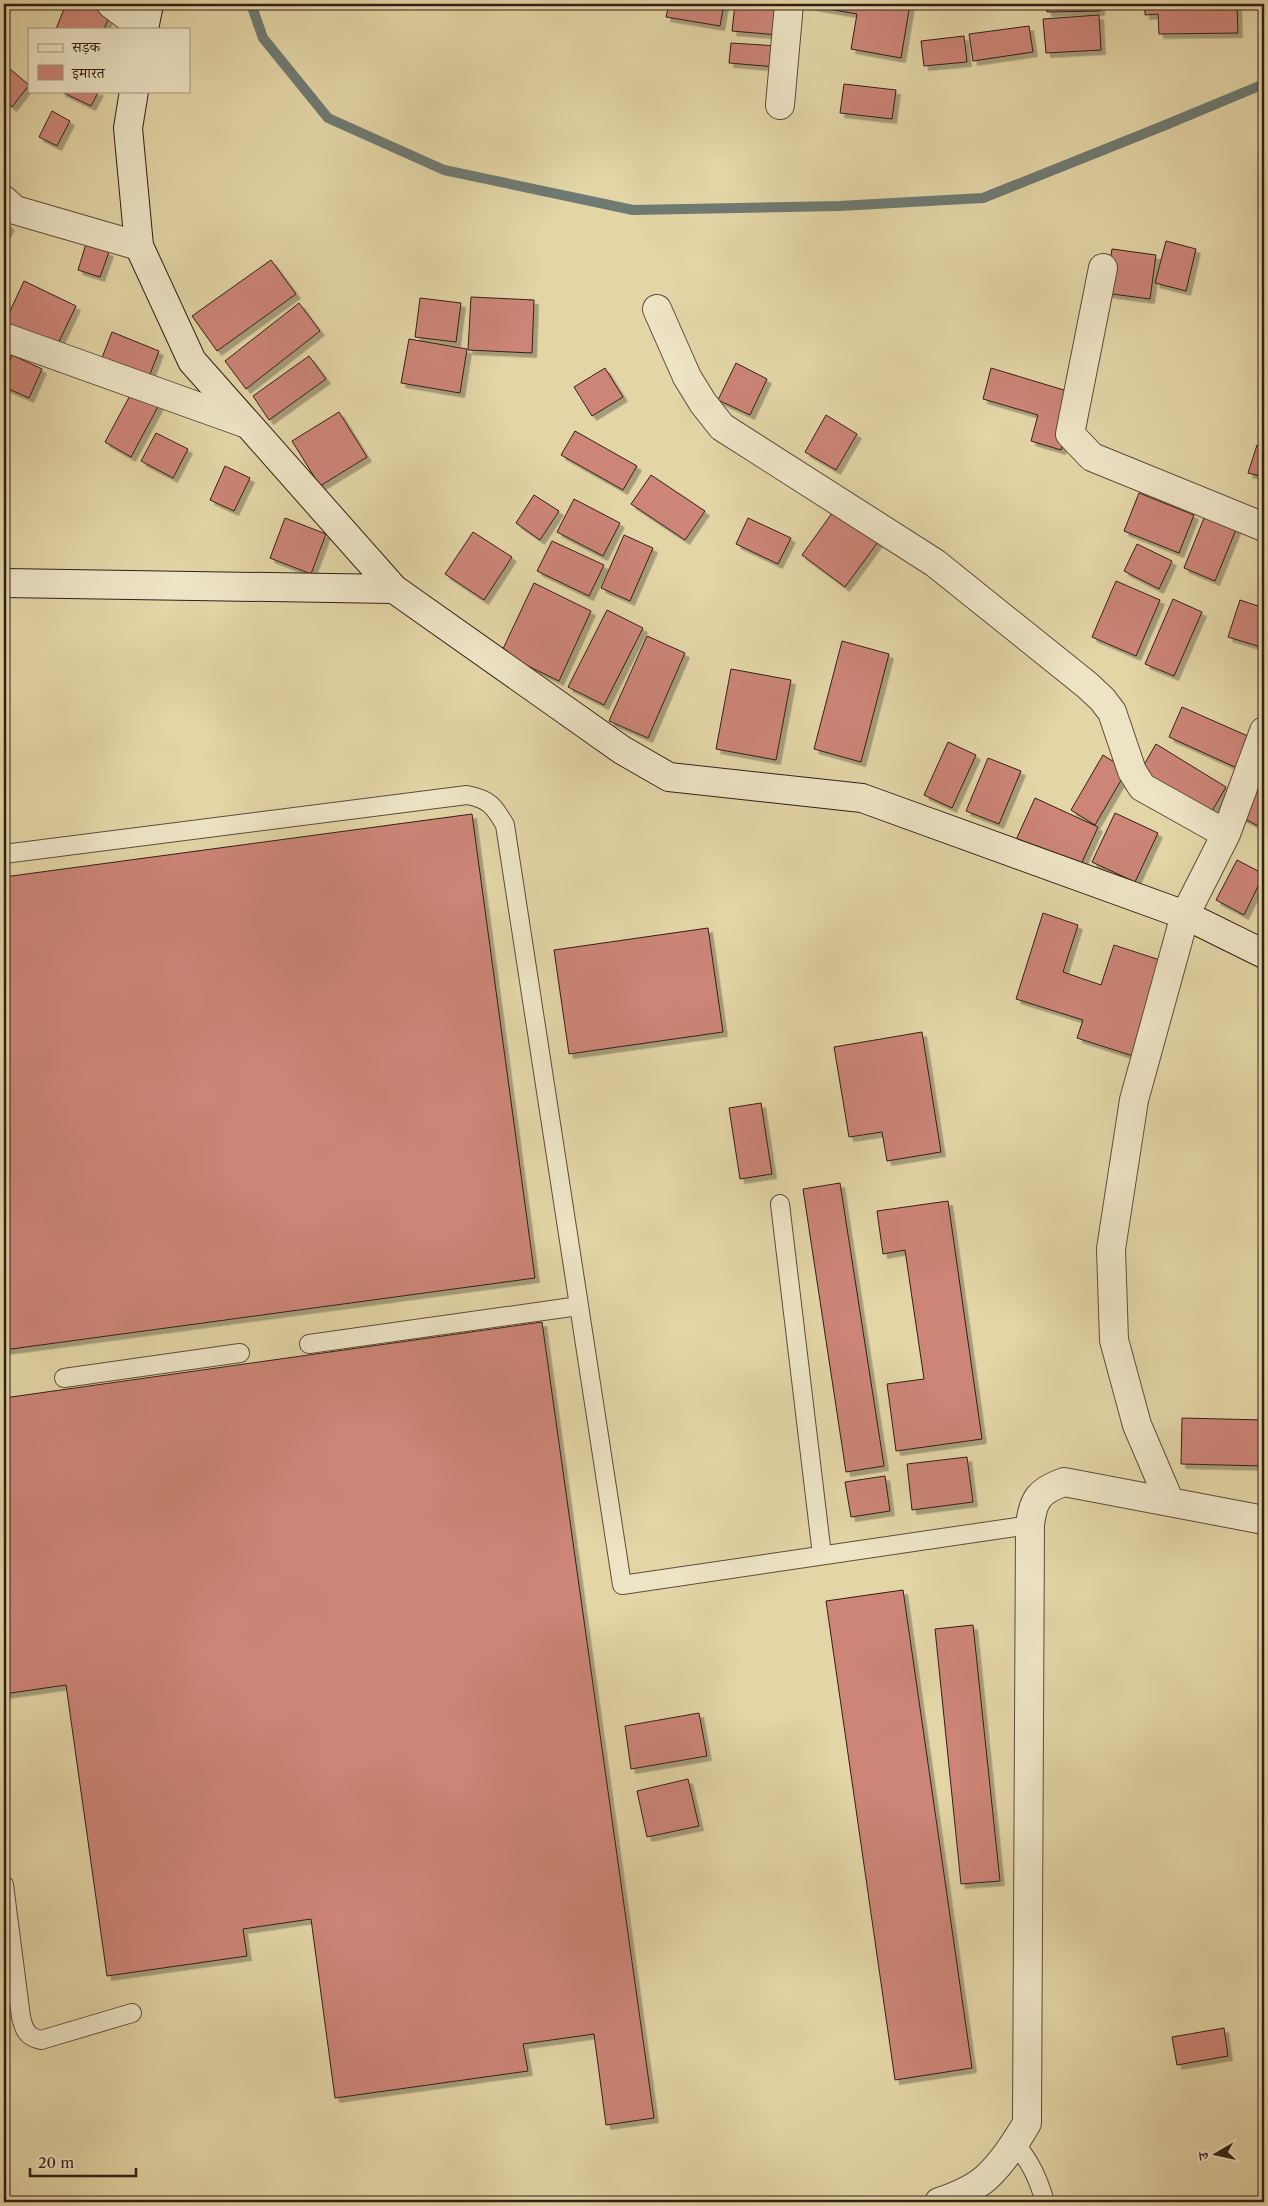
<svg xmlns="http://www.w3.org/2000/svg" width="1268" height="2206" font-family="'Libre Caslon Text','Noto Serif Devanagari',serif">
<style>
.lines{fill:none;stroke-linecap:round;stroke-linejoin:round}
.stream{stroke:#6f7a72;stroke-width:10}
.building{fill:#cc8577;stroke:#321f17;filter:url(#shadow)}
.lane-casing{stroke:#5e4c3b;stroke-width:20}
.street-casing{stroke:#5e4c3b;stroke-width:30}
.secondary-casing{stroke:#321f17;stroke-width:30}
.lane{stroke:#ede4c5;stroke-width:18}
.street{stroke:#ede4c5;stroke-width:28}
.secondary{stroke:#ede4c5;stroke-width:28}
</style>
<defs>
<filter id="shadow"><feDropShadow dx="4.5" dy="4.5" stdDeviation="0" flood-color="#0004"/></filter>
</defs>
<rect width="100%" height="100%" fill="#e3d5a6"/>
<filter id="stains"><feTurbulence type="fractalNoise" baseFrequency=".004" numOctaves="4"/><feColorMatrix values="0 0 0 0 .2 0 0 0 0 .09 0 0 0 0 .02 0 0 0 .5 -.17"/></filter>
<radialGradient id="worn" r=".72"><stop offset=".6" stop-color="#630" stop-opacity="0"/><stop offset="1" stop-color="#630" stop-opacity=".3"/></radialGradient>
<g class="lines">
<!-- stream -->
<path class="stream" d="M251,4L263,38L328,118L444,170L633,210L839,206L983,198L1163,126L1264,84"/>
</g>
<!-- building -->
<path class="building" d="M66,4H83L110,15L104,29H56Z
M669,4H724L720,26L666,17Z
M735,4L781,5L778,35L732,31Z
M800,4H910L901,58L851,49L857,14Z
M1047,4H1100V11L1047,12Z
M1145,4H1237L1238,33L1159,34L1158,14L1145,15Z
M1099,15L1101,50L1046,53L1043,19Z
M1029,26L1033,52L973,61L969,34Z
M964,36L967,62L924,66L921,41Z
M731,43L778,46L776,67L729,63Z
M4,64L29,85L12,107L4,100Z
M844,84L896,90L892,119L840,113Z
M60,91H99L91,106Z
M52,111L70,121L57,146L39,137Z
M4,221L10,226L4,236Z
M1166,241L1196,249L1186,291L1155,283Z
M86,244L109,252L100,277L78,270Z
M1112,249L1156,255L1150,299L1105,293Z
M271,260L296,294L217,351L192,316Z
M24,281L76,306L55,350L4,324Z
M471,297L534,300L532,353L468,350Z
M420,298L461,303L456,342L415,337Z
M299,303L320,331L246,389L225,361Z
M112,332L159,351L147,382L100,363Z
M409,339L467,349L460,393L401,383Z
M12,355L42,369L29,398L4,387V375Z
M309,356L326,379L269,420L253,396Z
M736,363L767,379L750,415L718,400Z
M605,368L623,397L592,416L574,387Z
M991,368L1077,394L1061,450L1031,441L1038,415L983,399Z
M133,390L160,403L131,457L105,442Z
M339,412L367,457L320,486L292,441Z
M826,415L857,434L836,470L805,452Z
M575,431L637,466L623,490L561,455Z
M156,433L188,449L173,478L141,461Z
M1257,445L1264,448V477L1248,473Z
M225,466L250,478L234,511L210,500Z
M651,475L705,511L685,540L631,504Z
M1139,493L1194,515L1179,553L1124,531Z
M534,495L559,511L540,540L516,523Z
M574,499L620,523L603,556L557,532Z
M835,509L878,542L845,587L802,555Z
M1206,513L1237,527L1215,581L1184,568Z
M285,518L326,534L311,574L270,558Z
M748,518L791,538L778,564L736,544Z
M473,532L512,557L484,600L445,574Z
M624,535L653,548L630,601L601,588Z
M552,541L604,565L589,596L537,571Z
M1137,544L1172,561L1159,589L1124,571Z
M1116,581L1160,600L1136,656L1092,637Z
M534,583L591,611L559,681L501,653Z
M1173,599L1202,612L1174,676L1145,664Z
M1240,600L1264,608V648L1228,637Z
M607,610L643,628L604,705L568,687Z
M647,636L685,653L648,738L609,721Z
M842,641L889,654L861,762L814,749Z
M731,669L791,680L776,760L716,749Z
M1182,707L1250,737L1237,768L1169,737Z
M948,742L976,755L952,808L924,795Z
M1156,744L1226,787L1208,818L1138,775Z
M1103,755L1127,770L1095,825L1071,810Z
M988,758L1021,771L999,824L966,811Z
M1258,771L1264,774V829L1237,815Z
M1035,798L1098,827L1078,871L1015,842Z
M1115,813L1158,833L1135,882L1092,862Z
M472,814L535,1278L4,1350V877Z
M1237,860L1264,874L1244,915L1216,900Z
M1264,907V925L1258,923Z
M1043,913L1078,925L1063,972L1101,985L1114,945L1166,962L1136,1057L1077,1038L1083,1020L1016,999Z
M708,928L723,1032L569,1054L554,950Z
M922,1032L941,1152L887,1161L882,1132L849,1137L834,1047Z
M761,1103L772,1174L740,1179L729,1108Z
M840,1183L884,1466L846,1472L803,1189Z
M948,1201L982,1439L896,1451L887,1384L924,1379L905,1250L883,1254L877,1211Z
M542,1322L654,2118L606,2125L594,2034L523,2044L528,2071L335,2098L311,1919L243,1929L247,1956L107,1976L66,1685L4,1694V1398Z
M1182,1418L1264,1420V1466L1181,1464Z
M967,1457L973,1502L912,1510L907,1464Z
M885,1476L890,1511L851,1517L845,1482Z
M903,1590L972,2068L895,2080L826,1601Z
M973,1625L1000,1881L961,1884L935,1629Z
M699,1713L707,1756L631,1769L625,1726Z
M688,1779L699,1826L647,1837L637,1791Z
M1224,2028L1228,2056L1177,2065L1172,2037Z"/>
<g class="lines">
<defs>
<path id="lane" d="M4,854L467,795C489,799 494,806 505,825L622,1585L1030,1525
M780,1204L822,1555
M309,1344L579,1306
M64,1378L240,1353
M4,1885L21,2017C24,2030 27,2037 41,2040L132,2013
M1015,2143C1031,2163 1038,2178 1045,2202"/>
<path id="street" d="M111,4L144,29
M780,105L789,4
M4,200L15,210L139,246
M1103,268L1070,434L1092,457L1264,527
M657,309L687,377L703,403L722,427L935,563L1087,685L1102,699L1112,712L1132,771L1142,787L1226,834
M4,337L247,424
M1169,1500L1137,1425L1114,1340L1111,1249L1134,1100L1185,915L1226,834L1264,731
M939,2202C954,2197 975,2188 987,2177C1003,2162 1016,2142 1027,2123L1030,1525C1033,1499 1039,1491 1064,1482L1264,1520"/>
<path id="secondary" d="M144,29L149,4
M134,91L128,128L139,246L192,361L394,589L622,750L669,777L862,798L1185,915L1264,954
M4,583L394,589"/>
</defs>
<!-- lane casing -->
<use href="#lane" class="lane-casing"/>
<!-- street casing -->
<use href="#street" class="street-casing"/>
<!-- secondary casing -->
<use href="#secondary" class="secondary-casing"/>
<!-- lane -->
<use href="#lane" class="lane"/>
<!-- street -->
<use href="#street" class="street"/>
<!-- secondary -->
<use href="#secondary" class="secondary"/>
</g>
<!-- margin -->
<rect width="1268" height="2206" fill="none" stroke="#e3d5a6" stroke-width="20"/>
<rect x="5" y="5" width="1258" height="2196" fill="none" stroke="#321f17" stroke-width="2.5"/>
<rect x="10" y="10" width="1248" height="2186" fill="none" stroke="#321f17"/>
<!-- legend -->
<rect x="28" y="28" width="162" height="65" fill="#ede4c5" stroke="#a2957f"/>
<rect x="38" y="44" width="25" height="8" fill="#ede4c5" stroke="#a2957f"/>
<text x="72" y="52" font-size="15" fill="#321f17">सड़क</text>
<rect x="38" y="65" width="25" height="15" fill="#cc8577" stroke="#a2957f"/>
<text x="72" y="78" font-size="15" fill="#321f17">इमारत</text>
<!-- north arrow -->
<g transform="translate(1216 2154) rotate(261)" stroke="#ede4c5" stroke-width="4" paint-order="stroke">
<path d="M0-4L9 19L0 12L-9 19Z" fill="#321f17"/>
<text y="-8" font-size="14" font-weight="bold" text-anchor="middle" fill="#321f17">उ</text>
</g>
<!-- scale -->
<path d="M30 2168v8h106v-8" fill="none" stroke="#321f17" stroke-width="2.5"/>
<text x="38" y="2168" font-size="15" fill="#321f17" stroke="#ede4c5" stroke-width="4" paint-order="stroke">20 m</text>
<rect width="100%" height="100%" filter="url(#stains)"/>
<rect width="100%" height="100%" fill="url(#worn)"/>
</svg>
